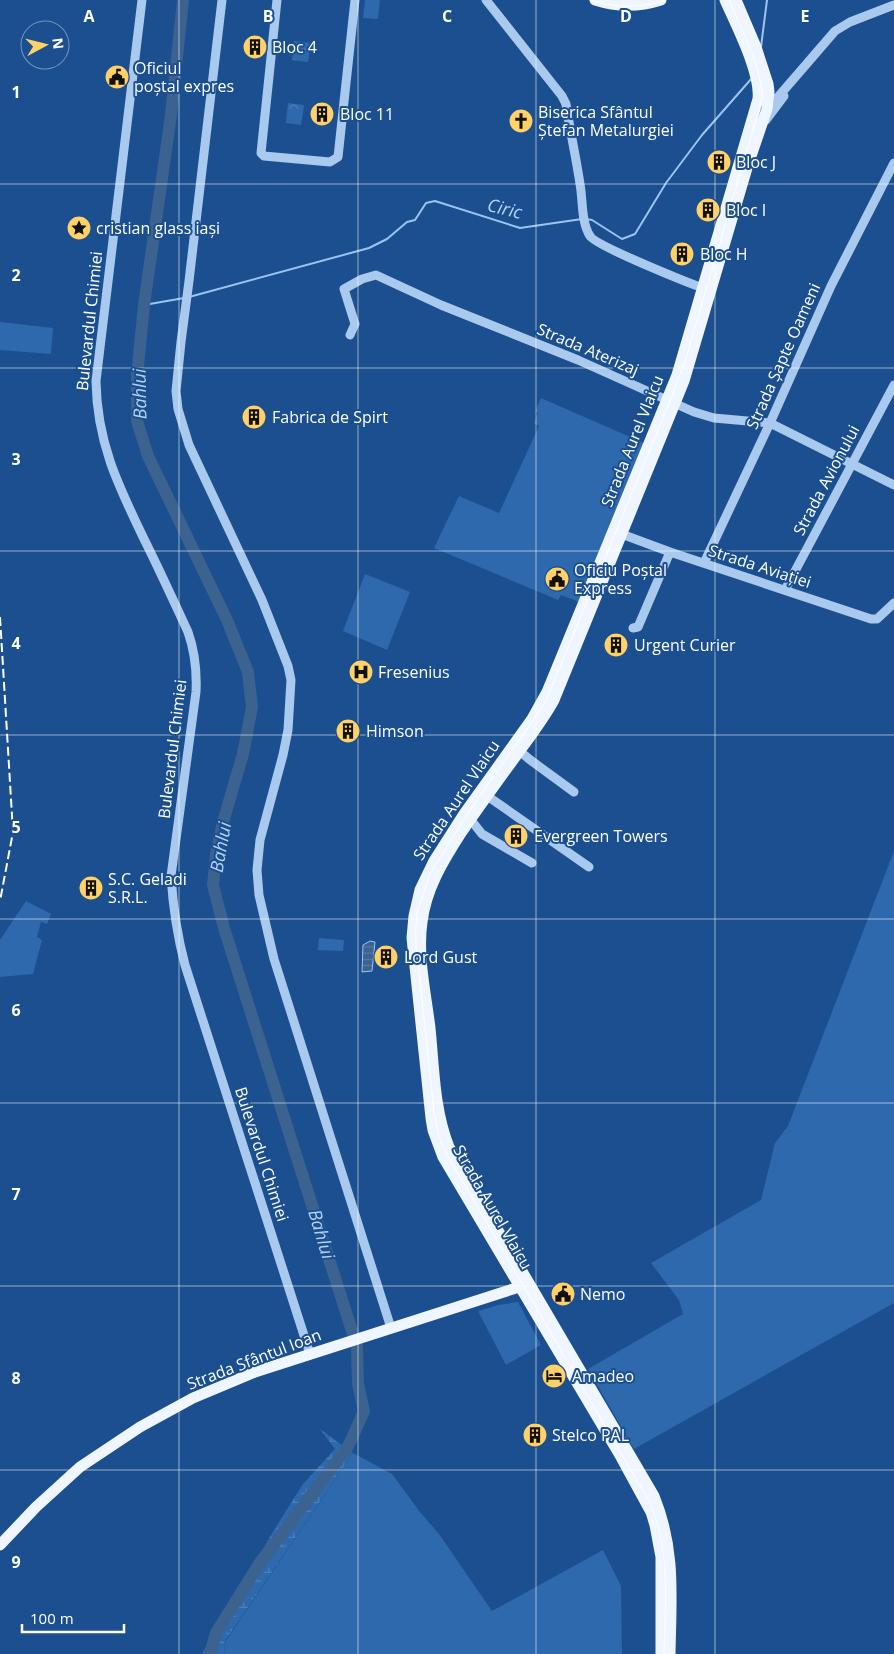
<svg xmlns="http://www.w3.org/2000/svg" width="894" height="1654" font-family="'Open Sans',sans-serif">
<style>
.grass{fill:#2e69ad}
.forest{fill:url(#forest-crowns)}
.wetland{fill:url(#wetland-marsh)}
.water{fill:url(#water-rules);stroke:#9cc4f0}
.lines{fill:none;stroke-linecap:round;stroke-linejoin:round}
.stream{stroke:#9cc4f0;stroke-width:2}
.river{stroke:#3c6290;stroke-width:12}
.minor{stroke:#a9c9ee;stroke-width:9}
.major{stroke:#f0f6ff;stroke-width:11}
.tram{stroke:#fff;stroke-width:1}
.rail{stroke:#fff;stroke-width:2;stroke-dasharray:9 4;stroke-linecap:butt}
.grid{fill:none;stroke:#fff;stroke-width:1;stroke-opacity:0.55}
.labels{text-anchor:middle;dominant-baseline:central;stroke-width:4;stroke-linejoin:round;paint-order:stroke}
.poi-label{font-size:16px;fill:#fff;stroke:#1b4f8f;text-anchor:start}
.street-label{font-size:16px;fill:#fff;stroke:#1b4f8f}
.water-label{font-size:18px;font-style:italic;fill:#b5d3f5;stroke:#1b4f8f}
.grid-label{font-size:16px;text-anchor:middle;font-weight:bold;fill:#fff;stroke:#1b4f8f;stroke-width:4;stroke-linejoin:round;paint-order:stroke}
</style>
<defs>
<pattern id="forest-crowns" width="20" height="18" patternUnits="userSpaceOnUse" patternTransform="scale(1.25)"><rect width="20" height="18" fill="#2e69ad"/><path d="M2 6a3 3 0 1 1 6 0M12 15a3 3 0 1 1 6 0" fill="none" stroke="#4d80b9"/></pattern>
<pattern id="wetland-marsh" width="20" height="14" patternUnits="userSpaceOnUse" patternTransform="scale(1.25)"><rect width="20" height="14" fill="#2e69ad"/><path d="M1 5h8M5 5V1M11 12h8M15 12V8" fill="none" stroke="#4d80b9"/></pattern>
<pattern id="water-rules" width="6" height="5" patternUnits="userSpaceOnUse" patternTransform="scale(1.25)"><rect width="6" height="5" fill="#3c6290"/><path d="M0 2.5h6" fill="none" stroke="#597aa1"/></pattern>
</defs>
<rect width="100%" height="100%" fill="#1b4f8f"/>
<!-- grass -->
<path class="grass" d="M365,0H380L378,19L363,18Z
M0,322L53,328L51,354L0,350Z
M541,398L646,444L579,602L561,595L558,600L434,548L459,496L499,513L539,426L534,423L538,413L535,412Z
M365,574L410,592L387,650L343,631Z
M894,851V1303L634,1449L588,1369L683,1314L679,1300L651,1263L761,1200L775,1143L788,1126Z
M26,901L51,914L47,924L41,922L37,937L42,940L33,974L0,977V940Z
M319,938L344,940L343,951L318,950Z
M518,1302L541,1345L506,1365L478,1311L498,1305Z
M353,1453L392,1474L420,1512L439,1534L492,1611L603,1550L621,1586L622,1654H224L225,1642Z"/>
<!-- forest -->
<path class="forest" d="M294,41L311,43L308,62L292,60Z
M288,103L304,105L301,125L286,123Z"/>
<!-- wetland -->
<path class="wetland" d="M320,1429L353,1453L225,1641L224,1654H202L274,1530L303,1484L335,1449Z"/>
<!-- water -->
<path class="water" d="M370,941L375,942L372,971L362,972L363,945Z"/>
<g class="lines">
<!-- stream -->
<path class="stream" d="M761,47L767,0
M586,219L592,220L622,239L635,234L666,183L702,135L752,78
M189,297L369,248L387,239L407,222L415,220L426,203L435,201L520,228L582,219
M144,305L184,298"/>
<!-- river -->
<path class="river" d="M183,0L171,115L144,305L137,376V421L148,456L227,620L248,672L252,707L243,754L223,822L216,854L213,885L224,928L357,1347L358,1384L364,1411L352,1438L347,1448L259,1564L216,1633L210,1654"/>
<!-- minor -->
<path class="minor" d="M142,0L96,381C97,444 119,487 145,541C160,571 174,602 188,632C195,652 197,671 196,692L171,876C173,907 177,935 185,965L310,1354
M222,0L189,281L181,342L176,391L178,409L189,445L262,600L288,666L291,680L288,730L283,755L260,840L257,870L259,895L274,959L391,1328
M277,0L261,153L264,156L330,162L338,157L355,0
M486,0L562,96L566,104C570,131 576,157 580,184C583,200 581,222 590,236C596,246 693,285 709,290
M764,100L772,101L778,97L835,31L850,22L894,5
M766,120L784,96
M350,335L355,324L344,289L362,279L376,275L441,305L578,360L694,412L714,418L770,423L894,485
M616,532L670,552L871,619H877L894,603
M704,563L770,423L831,286L894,163
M785,590L894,385
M633,628L638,627L670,552
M515,747L529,759L574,792
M483,793L589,867
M471,820L482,834L532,863"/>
<!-- major -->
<path class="major" d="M595,0C617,7 639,7 661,0
M0,1545L36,1507L80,1467L140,1427L193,1398L255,1372L516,1288L525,1283
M661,1654V1557L655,1525L651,1512L621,1457L443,1157L433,1130L431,1118L412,938L414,916L420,890L434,861L464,814L532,719L547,692L677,375L758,99C761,73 736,25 725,0
M670,1654C671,1597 676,1550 654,1496L449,1147C434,1110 434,1067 430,1028C426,994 417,957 422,922C426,889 443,861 461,833C479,807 497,782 516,756C529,738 543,720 554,700L684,381L747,168L767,109L769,92L768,84L756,47L736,0"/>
<!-- tram -->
<path class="tram" d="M590,0C616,8 639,9 665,0
M664,1654C665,1603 671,1551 650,1503L449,1158L439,1137L434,1112L415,934L417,913L430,874L466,816L545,703L670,401L686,358L762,99C763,70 741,28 729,0"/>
<!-- rail -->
<path class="rail" d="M0,617L13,832L0,901"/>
</g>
<!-- grid -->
<path class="grid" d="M179,0V1654M358,0V1654M536,0V1654M715,0V1654M0,184H894M0,368H894M0,551H894M0,735H894M0,919H894M0,1103H894M0,1286H894M0,1470H894"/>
<!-- icons -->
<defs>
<symbol id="building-disc" viewBox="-11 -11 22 22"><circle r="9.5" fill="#ffd166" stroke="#1b4f8f"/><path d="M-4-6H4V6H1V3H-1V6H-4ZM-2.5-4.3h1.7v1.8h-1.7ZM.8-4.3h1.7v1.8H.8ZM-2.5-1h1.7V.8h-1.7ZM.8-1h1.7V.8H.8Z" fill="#111"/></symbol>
<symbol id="civic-disc" viewBox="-11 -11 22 22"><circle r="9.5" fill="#ffd166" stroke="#1b4f8f"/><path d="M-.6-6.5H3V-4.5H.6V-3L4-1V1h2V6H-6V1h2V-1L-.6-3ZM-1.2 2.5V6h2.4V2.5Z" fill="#111"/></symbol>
<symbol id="church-disc" viewBox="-11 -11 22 22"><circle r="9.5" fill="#ffd166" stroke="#1b4f8f"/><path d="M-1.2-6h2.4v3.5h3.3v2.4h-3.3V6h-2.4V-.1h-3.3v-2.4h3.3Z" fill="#111"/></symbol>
<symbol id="sight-disc" viewBox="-11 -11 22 22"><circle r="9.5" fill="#ffd166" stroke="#1b4f8f"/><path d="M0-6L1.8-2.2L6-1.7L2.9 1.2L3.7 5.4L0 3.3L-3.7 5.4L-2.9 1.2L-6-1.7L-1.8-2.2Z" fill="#111"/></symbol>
<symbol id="hospital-disc" viewBox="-11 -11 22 22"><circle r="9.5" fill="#ffd166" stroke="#1b4f8f"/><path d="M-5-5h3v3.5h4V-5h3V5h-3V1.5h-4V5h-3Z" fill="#111"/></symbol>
<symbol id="hotel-disc" viewBox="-11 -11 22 22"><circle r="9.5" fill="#ffd166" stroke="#1b4f8f"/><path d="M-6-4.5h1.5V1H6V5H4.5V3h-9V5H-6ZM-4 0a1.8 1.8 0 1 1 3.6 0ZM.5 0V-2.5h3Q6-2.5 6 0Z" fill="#111"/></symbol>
</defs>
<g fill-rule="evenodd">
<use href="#building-disc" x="241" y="33" width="28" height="28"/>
<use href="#civic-disc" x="103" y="63" width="28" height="28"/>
<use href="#building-disc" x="308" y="100" width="28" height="28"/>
<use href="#church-disc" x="507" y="107" width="28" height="28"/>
<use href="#building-disc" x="705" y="148" width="28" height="28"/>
<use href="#building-disc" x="694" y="196" width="28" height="28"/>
<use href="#sight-disc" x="65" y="214" width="28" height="28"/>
<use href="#building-disc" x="668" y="240" width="28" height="28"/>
<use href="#building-disc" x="240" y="403" width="28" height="28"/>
<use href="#civic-disc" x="543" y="565" width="28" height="28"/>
<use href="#building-disc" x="602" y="631" width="28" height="28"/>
<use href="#hospital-disc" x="347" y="658" width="28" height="28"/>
<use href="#building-disc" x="334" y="717" width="28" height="28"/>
<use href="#building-disc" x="502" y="822" width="28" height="28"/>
<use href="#building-disc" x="77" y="874" width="28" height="28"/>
<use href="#building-disc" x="372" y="943" width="28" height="28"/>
<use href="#civic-disc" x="549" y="1280" width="28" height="28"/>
<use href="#hotel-disc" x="540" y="1362" width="28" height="28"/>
<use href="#building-disc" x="521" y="1421" width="28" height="28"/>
</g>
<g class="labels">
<!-- poi labels -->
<g class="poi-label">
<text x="272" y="47">Bloc 4</text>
<text x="134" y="68">Oficiul<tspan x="134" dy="18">poștal expres</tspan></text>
<text x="538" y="112">Biserica Sfântul<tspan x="538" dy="18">Ștefan Metalurgiei</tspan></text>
<text x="340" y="114">Bloc 11</text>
<text x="736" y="162">Bloc J</text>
<text x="726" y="210">Bloc I</text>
<text x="96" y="228">cristian glass iași</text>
<text x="700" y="254">Bloc H</text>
<text x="272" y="417">Fabrica de Spirt</text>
<text x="574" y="570">Oficiu Poștal<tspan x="574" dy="18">Express</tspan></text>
<text x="634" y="645">Urgent Curier</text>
<text x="378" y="672">Fresenius</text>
<text x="366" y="731">Himson</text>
<text x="534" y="836">Evergreen Towers</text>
<text x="108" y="879">S.C. Geladi<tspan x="108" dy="18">S.R.L.</tspan></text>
<text x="404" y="957">Lord Gust</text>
<text x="580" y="1294">Nemo</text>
<text x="572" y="1376">Amadeo</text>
<text x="552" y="1435">Stelco PAL</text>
</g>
<!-- street labels -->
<g class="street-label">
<text transform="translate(89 321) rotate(-84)">Bulevardul Chimiei</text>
<text transform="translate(588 349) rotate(23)">Strada Aterizaj</text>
<text transform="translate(783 356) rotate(-66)">Strada Șapte Oameni</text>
<text transform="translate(632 441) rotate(-68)">Strada Aurel Vlaicu</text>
<text transform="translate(826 480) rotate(-62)">Strada Avionului</text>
<text transform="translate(760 566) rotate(18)">Strada Aviației</text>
<text transform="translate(172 749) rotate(-83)">Bulevardul Chimiei</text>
<text transform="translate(456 800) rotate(-56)">Strada Aurel Vlaicu</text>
<text transform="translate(262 1154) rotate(72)">Bulevardul Chimiei</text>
<text transform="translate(493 1207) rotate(60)">Strada Aurel Vlaicu</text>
<text transform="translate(254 1359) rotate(-21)">Strada Sfântul Ioan</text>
</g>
<!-- water labels -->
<g class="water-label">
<text transform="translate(505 208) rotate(14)">Ciric</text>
<text transform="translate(139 394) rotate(-91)">Bahlui</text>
<text transform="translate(220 847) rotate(-80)">Bahlui</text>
<text transform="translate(322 1234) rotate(73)">Bahlui</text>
</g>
</g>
<g class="grid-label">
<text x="89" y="22">A</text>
<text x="268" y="22">B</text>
<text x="447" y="22">C</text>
<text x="626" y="22">D</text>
<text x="805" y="22">E</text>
<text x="16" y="98">1</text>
<text x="16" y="281">2</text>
<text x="16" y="465">3</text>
<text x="16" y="649">4</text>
<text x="16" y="833">5</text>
<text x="16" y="1016">6</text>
<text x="16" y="1200">7</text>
<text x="16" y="1384">8</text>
<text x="16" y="1568">9</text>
</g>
<!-- north arrow -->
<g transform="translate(45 45) rotate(83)"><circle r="24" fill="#1b4f8f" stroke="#7695bc"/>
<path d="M0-4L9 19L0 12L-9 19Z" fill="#ffd166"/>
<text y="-8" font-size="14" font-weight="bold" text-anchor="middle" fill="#ffffff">N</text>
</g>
<!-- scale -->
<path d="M22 1624v8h102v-8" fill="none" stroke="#ffffff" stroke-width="2.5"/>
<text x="30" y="1624" font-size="15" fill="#ffffff" stroke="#1b4f8f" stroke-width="4" paint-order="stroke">100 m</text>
</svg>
